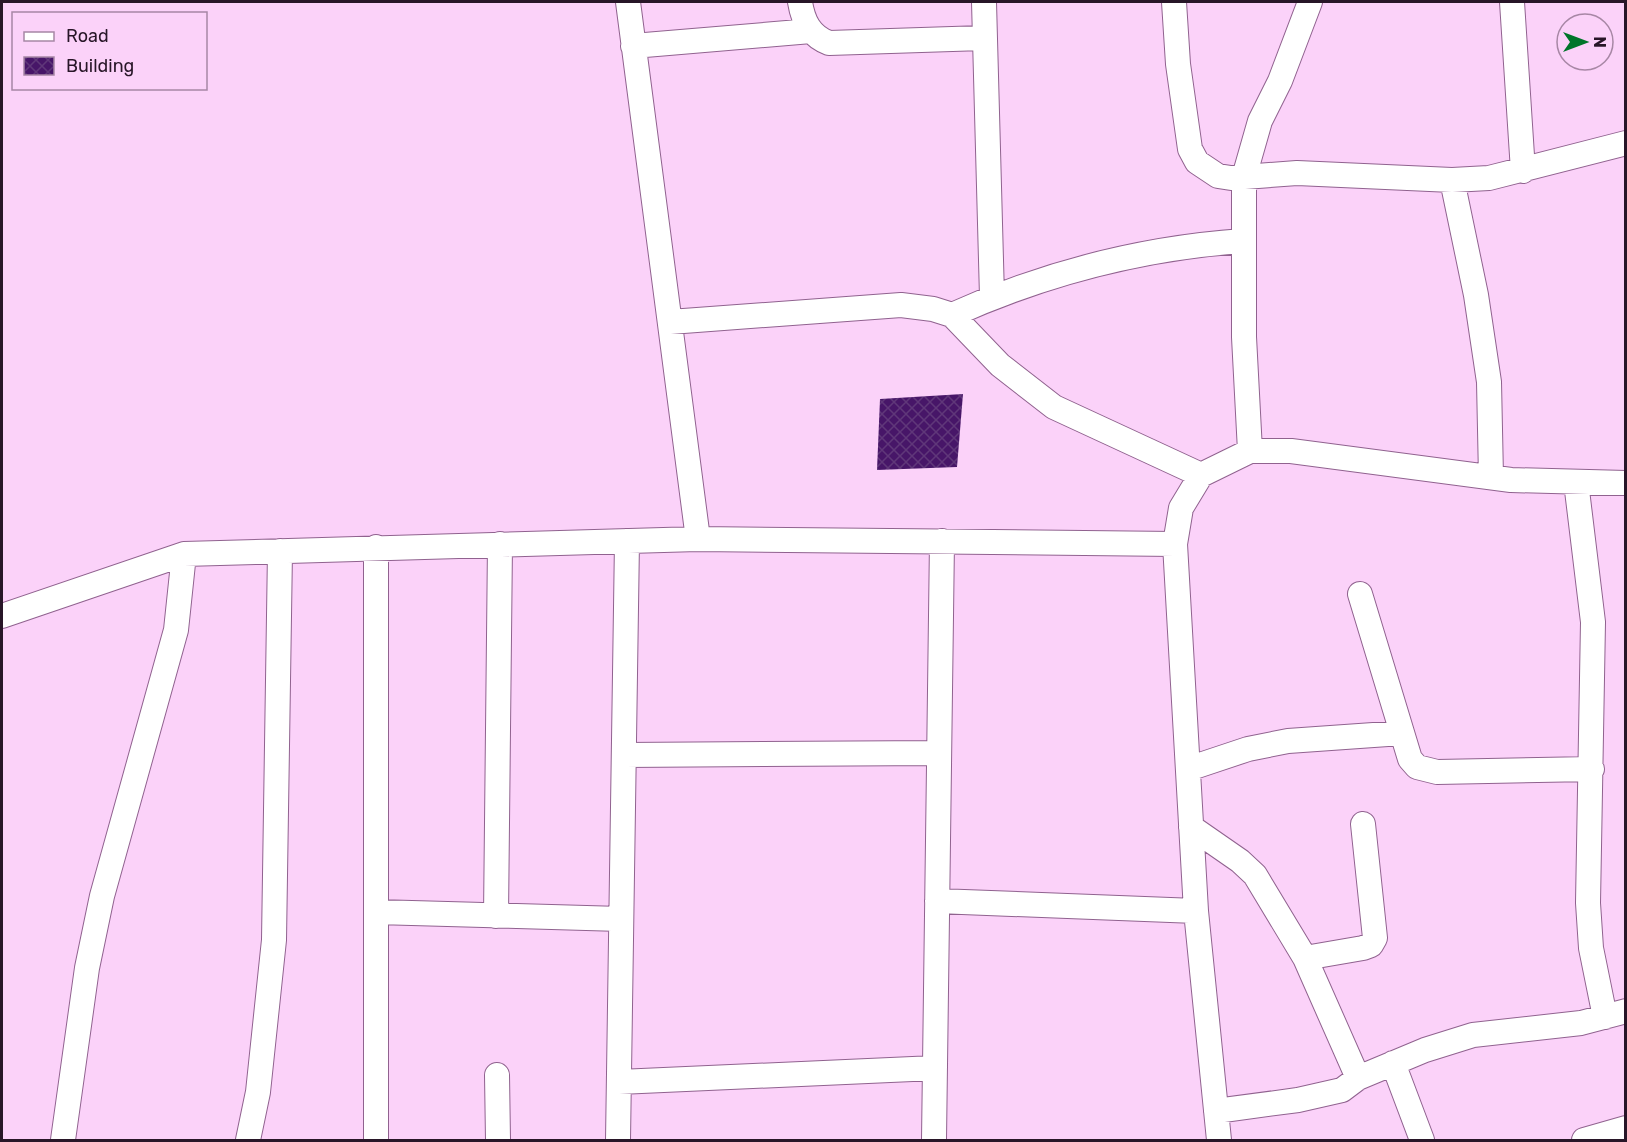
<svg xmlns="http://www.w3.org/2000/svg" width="1627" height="1142" font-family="Rubik,sans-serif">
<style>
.building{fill:url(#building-cross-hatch)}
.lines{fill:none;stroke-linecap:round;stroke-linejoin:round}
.street-casing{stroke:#90628f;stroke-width:26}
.street{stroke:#fff;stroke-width:24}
</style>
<defs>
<pattern id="building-cross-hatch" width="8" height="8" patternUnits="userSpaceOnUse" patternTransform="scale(1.5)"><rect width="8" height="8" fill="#471668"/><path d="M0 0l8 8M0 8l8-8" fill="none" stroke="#5f3779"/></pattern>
</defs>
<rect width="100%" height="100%" fill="#fbd2f9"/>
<!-- building -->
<path class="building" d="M963,394L957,467L877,470L880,399Z"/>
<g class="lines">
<defs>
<path id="street" d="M628,2L698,539
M800,2C803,21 810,36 829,43L983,38
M984,2L992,297
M1174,2L1178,64L1190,149L1197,162L1218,176L1231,178L1297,173L1452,180L1489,178L1626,143
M1512,2L1523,171
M633,46L811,31
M1452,180L1476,295L1489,382L1491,477
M952,315C1043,274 1143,248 1243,241
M670,322L901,305L933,309L952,315L1000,365L1054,407L1201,475
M1250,451L1244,337V177L1260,121L1280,81L1310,2
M1576,482L1593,622L1588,903L1591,948L1605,1017
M376,547V1140
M1360,594L1410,759L1417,767L1437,772L1592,769
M2,616L184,554L698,539L1175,544
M624,755L939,753
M1188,769L1248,749L1288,741L1402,733
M1191,827L1240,861L1255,875L1305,958L1358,1078
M937,901L1196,911
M376,912L621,919
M496,916L500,544
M1305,958L1363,948L1371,945L1375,938L1363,824
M1393,1063L1422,1140
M497,1075L498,1140
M619,1082L935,1068
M1216,1111L1298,1100L1342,1090L1358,1078L1425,1050L1473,1035L1581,1023L1626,1011
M63,1140L87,968L102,896L176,630L184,554
M248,1140L258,1092L274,940L280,551
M618,1140L627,541
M934,1140L942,541
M1219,1140L1196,911L1175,544L1181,508L1201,475L1250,451H1291L1511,480L1626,483
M1584,1140L1626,1128"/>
</defs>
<!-- street casing -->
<use href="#street" class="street-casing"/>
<!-- street -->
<use href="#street" class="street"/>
</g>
<!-- border -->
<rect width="1627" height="1142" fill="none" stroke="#281628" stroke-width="6"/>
<!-- legend -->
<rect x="12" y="12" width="195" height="78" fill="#fbd2f9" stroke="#a787a5" stroke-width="1.5"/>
<rect x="24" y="32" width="30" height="9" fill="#ffffff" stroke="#a787a5" stroke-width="1.5"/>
<text x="66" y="42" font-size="18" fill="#281628">Road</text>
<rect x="24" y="57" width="30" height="18" fill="url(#building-cross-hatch)" stroke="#a787a5" stroke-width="1.5"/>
<text x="66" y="72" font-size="18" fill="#281628">Building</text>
<!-- north arrow -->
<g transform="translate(1585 42) rotate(90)"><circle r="28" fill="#fbd2f9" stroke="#a787a5" stroke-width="1.5"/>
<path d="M0-4.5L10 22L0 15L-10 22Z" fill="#00752a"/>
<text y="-9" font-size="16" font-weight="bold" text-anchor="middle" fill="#281628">N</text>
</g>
</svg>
